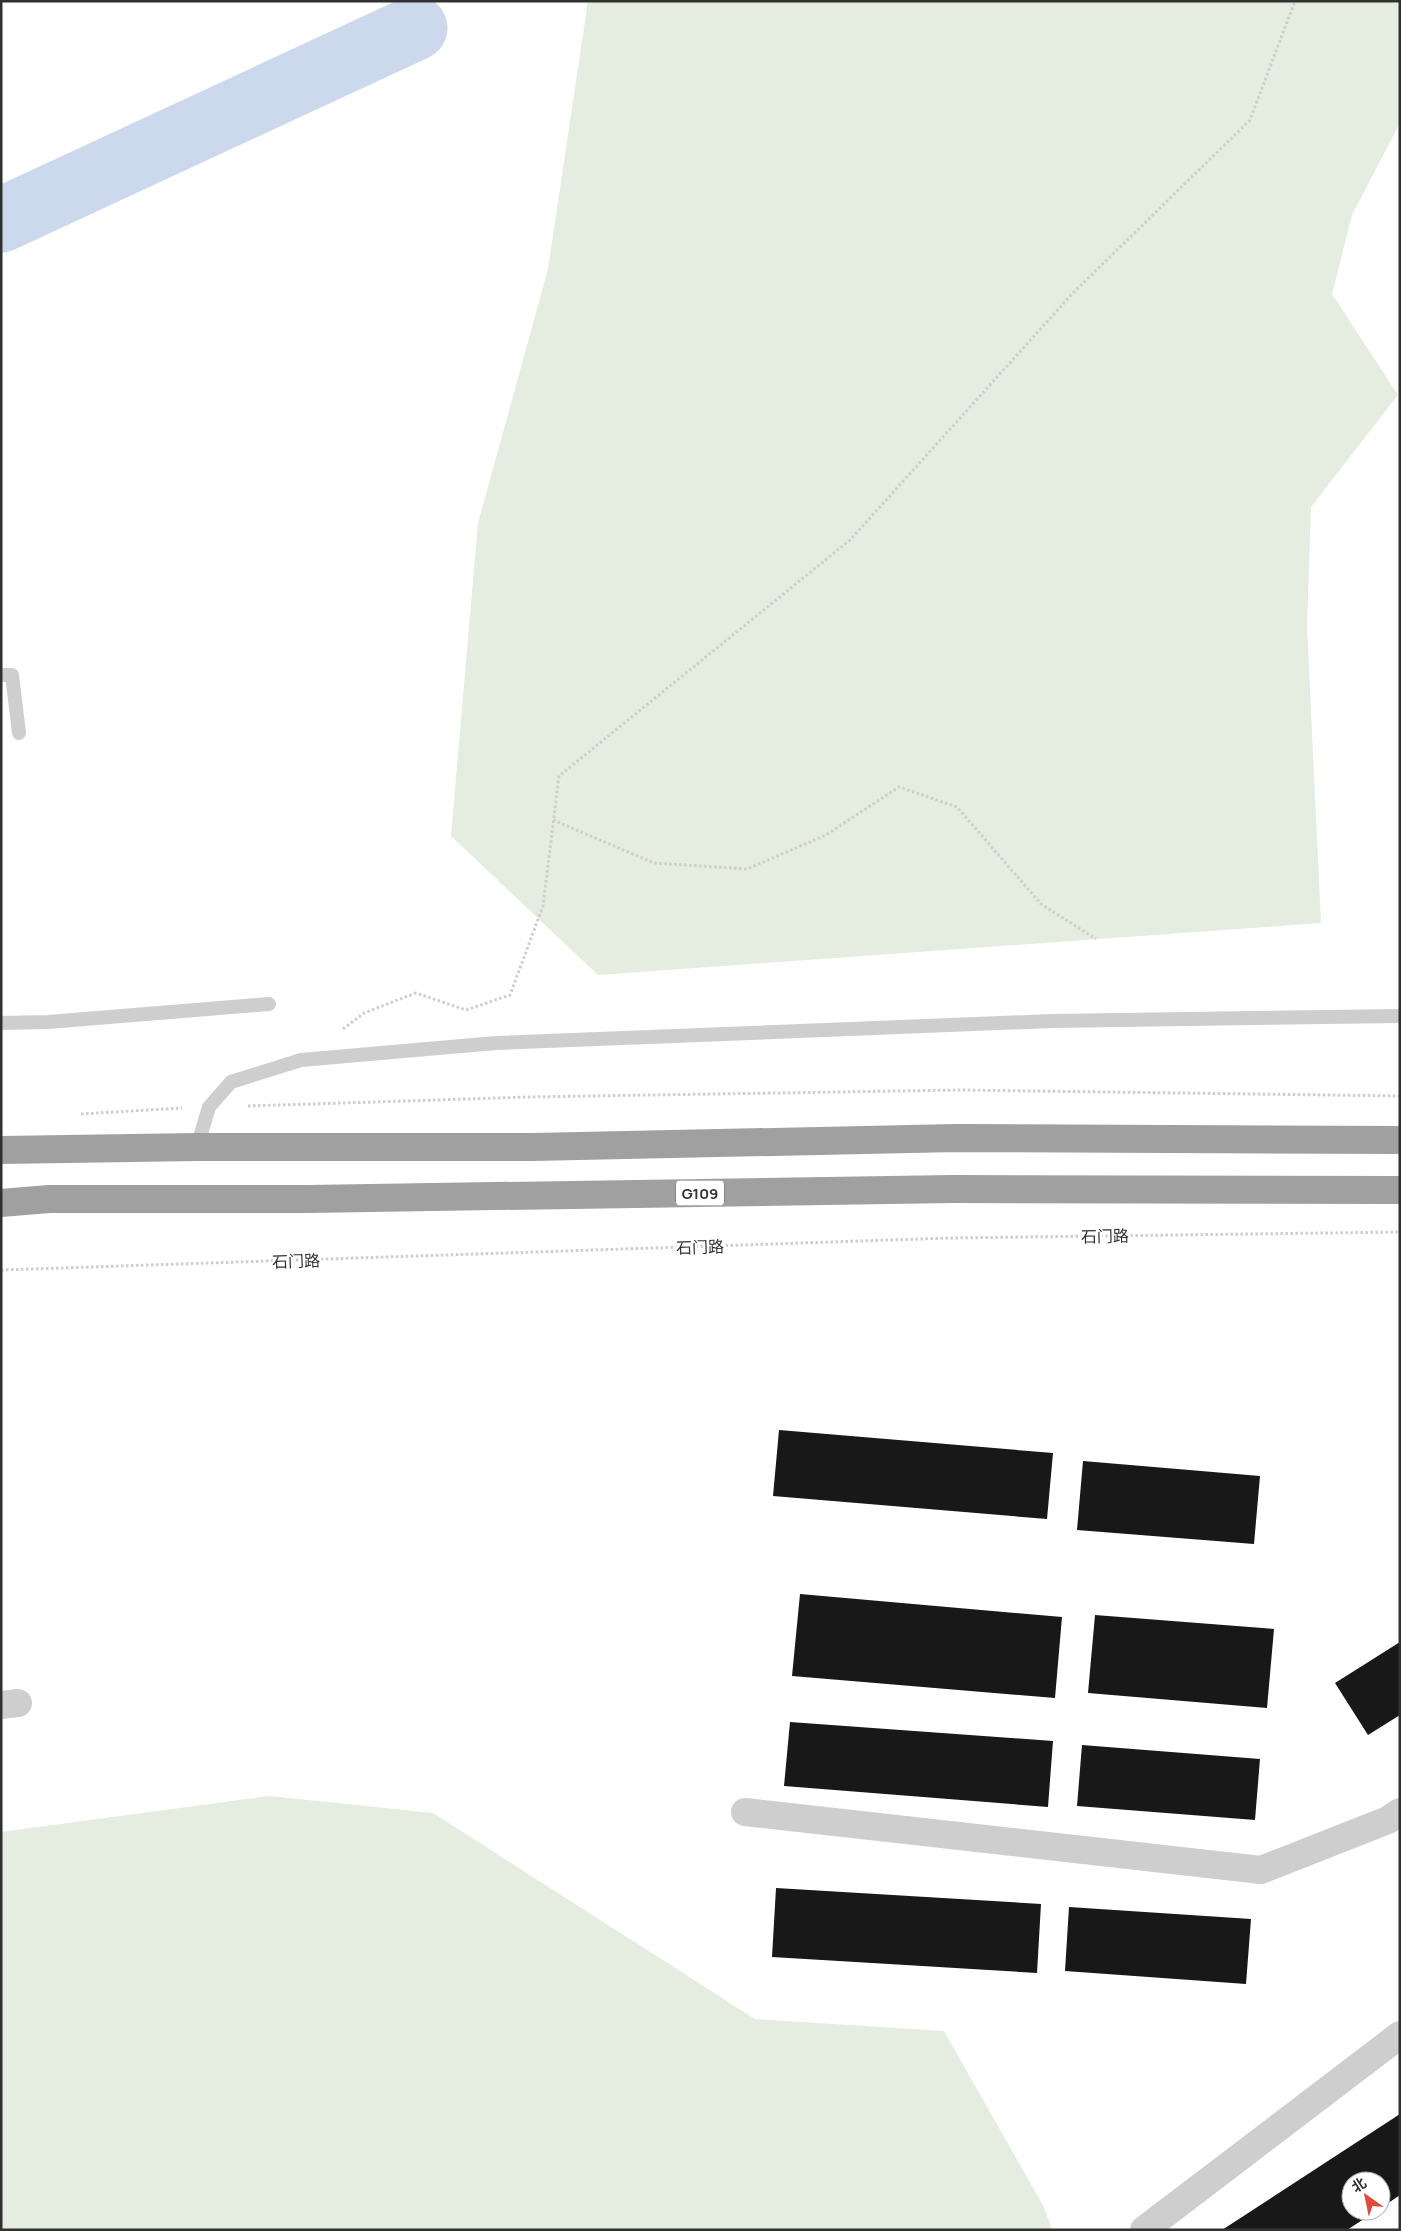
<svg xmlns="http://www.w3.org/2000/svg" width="1401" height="2231" font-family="Manrope,'Noto Sans SC',sans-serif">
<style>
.green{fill:#e4eddf}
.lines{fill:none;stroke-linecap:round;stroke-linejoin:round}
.river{stroke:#ccd9ec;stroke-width:65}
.building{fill:#181818}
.path{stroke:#cecece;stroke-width:3;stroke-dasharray:2.5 2.5;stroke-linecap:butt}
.service{stroke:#cecece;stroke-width:14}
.minor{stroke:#cecece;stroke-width:28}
.trunk{stroke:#a0a0a0;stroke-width:28}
.labels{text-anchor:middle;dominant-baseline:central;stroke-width:5;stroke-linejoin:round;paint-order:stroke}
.shield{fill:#fff;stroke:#6f6f6f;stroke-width:1}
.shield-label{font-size:15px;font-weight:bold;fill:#313131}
.street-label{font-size:16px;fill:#313131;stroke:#fff}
</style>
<rect width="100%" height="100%" fill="#fff"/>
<!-- green -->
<path class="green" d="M588,1H1400V123L1352,215L1332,294L1398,395L1311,507L1307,626L1321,923L598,975L451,836L478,523L548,269Z
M269,1796L433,1813L755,2019L944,2031L1044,2207L1052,2230H1V1832Z"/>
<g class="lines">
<!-- river -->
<path class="river" d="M1,220L415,28"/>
</g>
<!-- building -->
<path class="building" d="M779,1430L1053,1453L1047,1519L773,1496Z
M1083,1461L1260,1476L1254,1544L1077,1530Z
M800,1594L1062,1617L1055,1698L792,1676Z
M1095,1615L1274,1629L1267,1708L1088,1693Z
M1400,1642V1715L1368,1735L1335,1683Z
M790,1722L1053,1741L1048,1807L784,1786Z
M1082,1745L1260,1759L1255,1820L1077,1806Z
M776,1888L1041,1904L1037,1973L772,1957Z
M1069,1907L1251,1919L1246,1984L1065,1971Z
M1400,2114V2195L1381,2208V2181H1351V2211H1376L1347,2230H1222Z"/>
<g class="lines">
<!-- path -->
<path class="path" d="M553,820L654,863L747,869L826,835L899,787L957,807L1041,904L1096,939
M343,1029L364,1013L416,993L466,1010L510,995L543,906L559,776L850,540L1072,294L1250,120L1295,1
M248,1106L529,1097L960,1090L1400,1096
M81,1114L182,1108
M1,1270L950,1238L1400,1232"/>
<!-- service -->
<path class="service" d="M1,675H12L19,733
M1,1023L48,1022L269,1004
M197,1147L209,1107L231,1082L301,1060L496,1043L1052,1021L1400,1016"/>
<!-- minor -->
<path class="minor" d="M1,1705L18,1703
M745,1812L1261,1870L1388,1820L1400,1812
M1144,2230L1400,2035"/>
<!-- trunk -->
<path class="trunk" d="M1,1150L197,1147H533L956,1138L1400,1140
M1,1203L49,1199H308L953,1189L1400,1190"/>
</g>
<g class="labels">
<!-- shield labels -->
<rect class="shield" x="676" y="1180.5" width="48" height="25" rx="4"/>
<g class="shield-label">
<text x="700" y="1193">G109</text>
</g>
<!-- street labels -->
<g class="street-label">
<text transform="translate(1105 1236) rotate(-1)">石门路</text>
<text transform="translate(700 1247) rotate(-2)">石门路</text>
<text transform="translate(296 1261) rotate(-2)">石门路</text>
</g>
</g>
<!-- border -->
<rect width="1401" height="2231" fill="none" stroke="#313131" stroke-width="5"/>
<!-- north arrow -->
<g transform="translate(1366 2196) rotate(327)"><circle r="24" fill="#ffffff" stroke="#adadad"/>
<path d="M0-4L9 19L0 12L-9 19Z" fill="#e44a36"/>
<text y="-8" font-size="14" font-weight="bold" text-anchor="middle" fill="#313131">北</text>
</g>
</svg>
